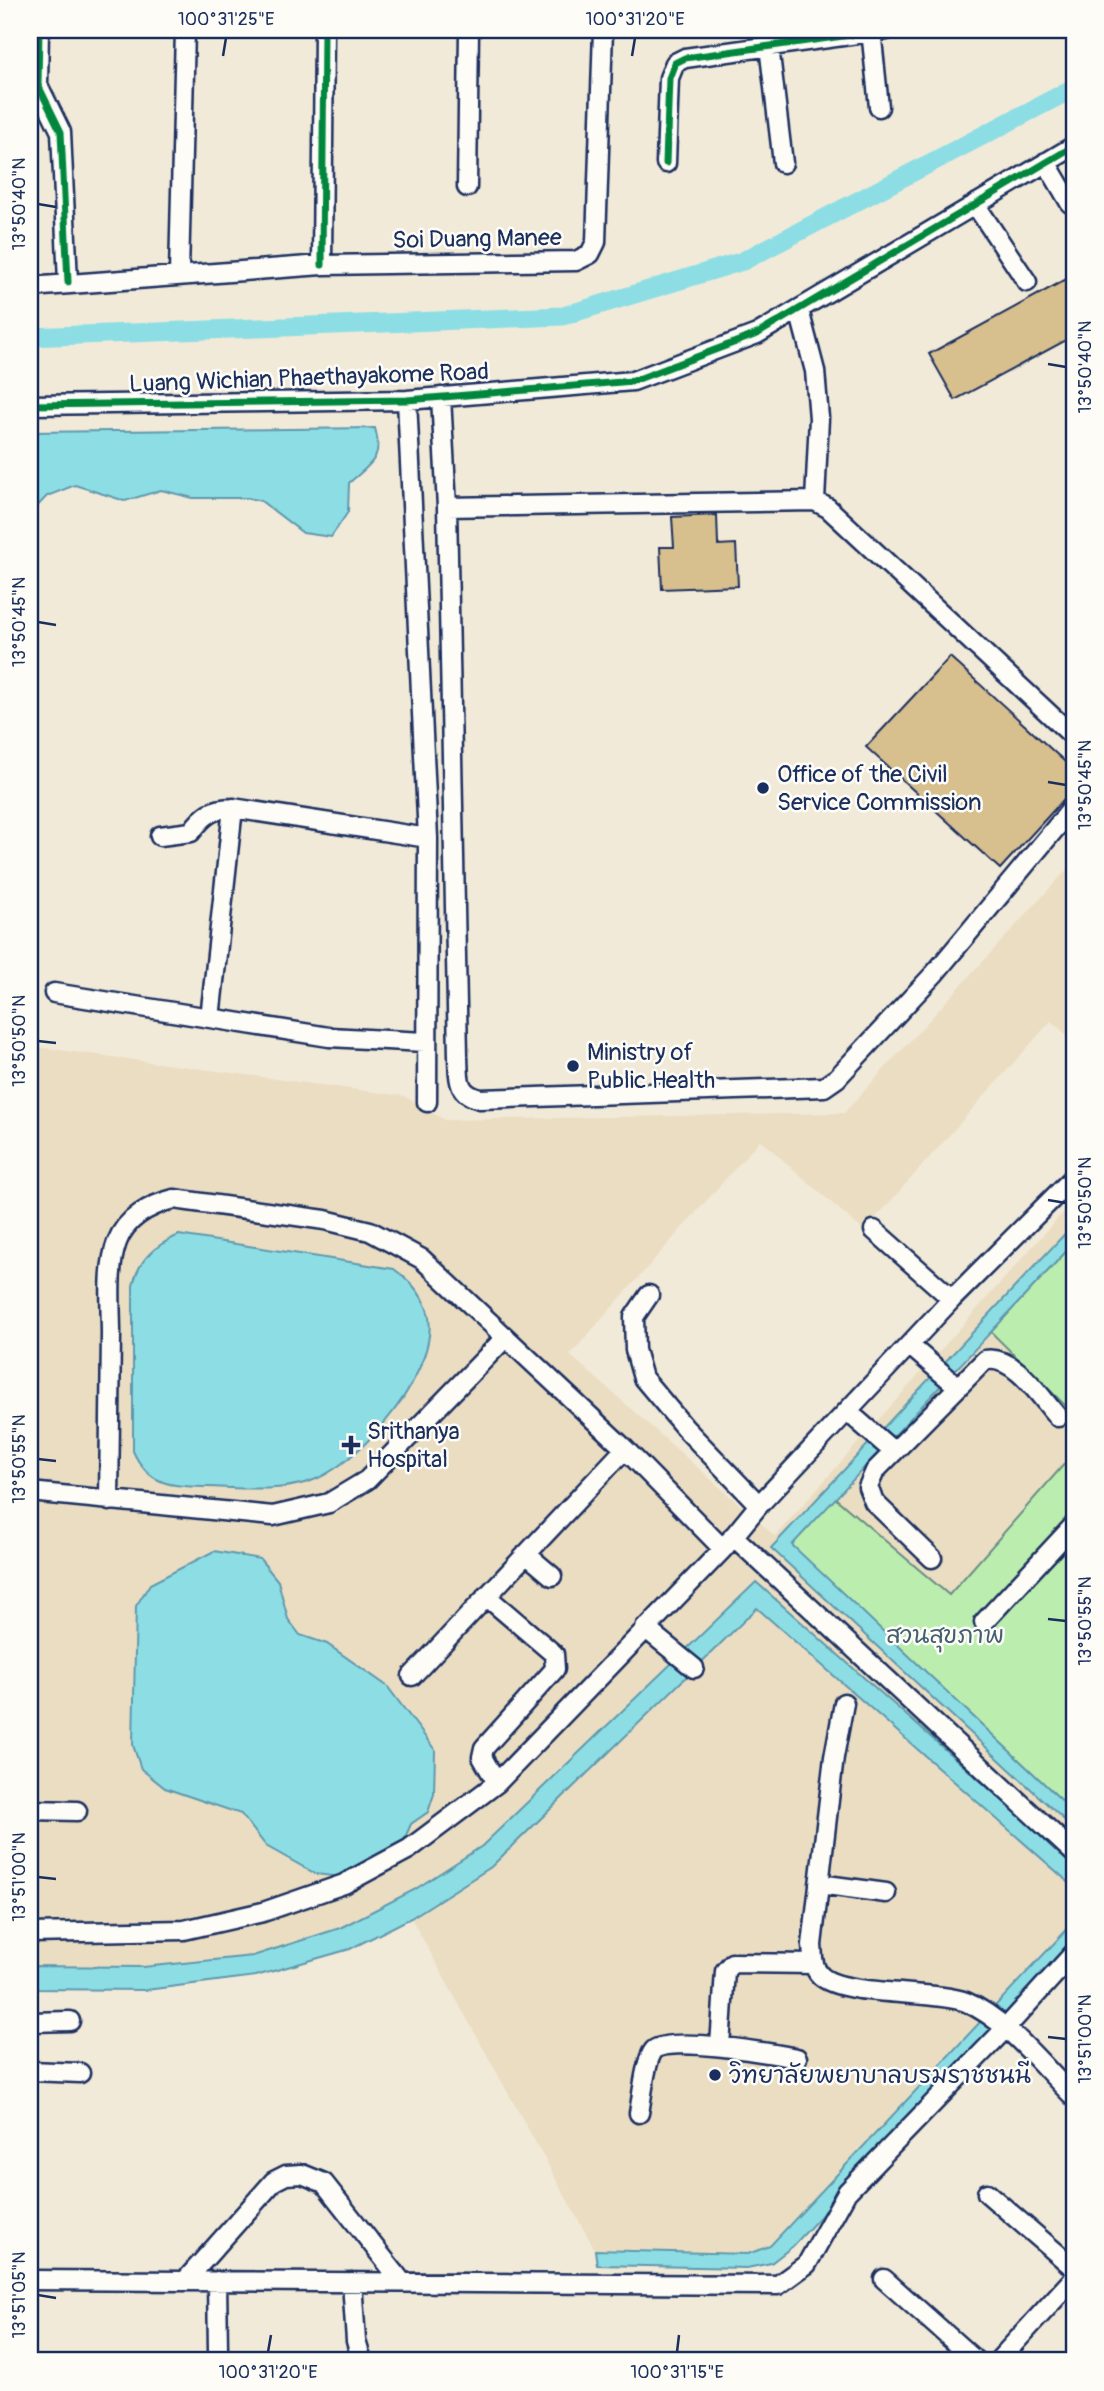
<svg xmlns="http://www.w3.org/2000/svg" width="1104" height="2391" font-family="Pangolin,'Playpen Sans Thai',sans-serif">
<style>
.built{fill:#eaddc2}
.green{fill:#bbeeae;stroke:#6b8e86;stroke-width:2}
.water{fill:#8ddee4;stroke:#5f98ae;stroke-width:2}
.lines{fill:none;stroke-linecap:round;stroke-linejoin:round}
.canal{stroke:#8ddee4;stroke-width:19}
.building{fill:#d7bf8e;stroke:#1b2f5e;stroke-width:2}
.minor-casing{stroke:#1b2f5e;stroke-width:23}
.minor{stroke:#fdfcf7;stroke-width:18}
.cycleway-casing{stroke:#fdfcf7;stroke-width:11}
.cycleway{stroke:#00873e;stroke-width:7}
.ticks{fill:none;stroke:#1b2f5e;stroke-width:2.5}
.poi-dot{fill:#1b2f5e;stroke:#fdfcf7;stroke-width:2.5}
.labels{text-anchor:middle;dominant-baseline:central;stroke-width:5;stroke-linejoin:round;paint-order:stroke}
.street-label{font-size:24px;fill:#1b2f5e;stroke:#fdfcf7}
.poi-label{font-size:24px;fill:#1b2f5e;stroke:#fdfcf7;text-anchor:start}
.park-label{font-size:24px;fill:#435f72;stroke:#fdfcf7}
.neatline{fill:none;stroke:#1b2f5e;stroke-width:2.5}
.ticks-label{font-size:18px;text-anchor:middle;fill:#1b2f5e}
</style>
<rect width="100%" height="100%" fill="#f2ead8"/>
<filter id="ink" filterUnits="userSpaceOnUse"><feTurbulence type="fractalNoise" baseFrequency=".0143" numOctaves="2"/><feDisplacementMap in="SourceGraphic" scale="14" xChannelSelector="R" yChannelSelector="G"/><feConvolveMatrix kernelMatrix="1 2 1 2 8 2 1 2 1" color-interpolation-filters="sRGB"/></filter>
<g filter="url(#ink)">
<!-- built -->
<path class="built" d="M1074,862V1041L1051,1021L864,1231L760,1140L570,1355L775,1536L1074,1200V1864L756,1582L482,1846L414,1890L340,1928L253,1956L143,1967L30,1966V1046L404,1096L445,1120L844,1113Z
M757,1608L1074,1887V1922L770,2246L748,2254L595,2250L411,1918L491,1867Z"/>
<!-- green -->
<path class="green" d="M1074,1243V1414L991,1332Z
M1074,1453V1812L791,1545L835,1498L949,1595Z"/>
<!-- water -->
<path class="water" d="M375,428C384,459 370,464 349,483L348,512L331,537L303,533L261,501L248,498H193L161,490L125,501L75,485L47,496L30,514V432Z
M1074,1224V1243L792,1545L1074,1812V1829L771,1548Z
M179,1235L394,1269C410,1281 420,1291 427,1309C446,1365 359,1467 308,1482C276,1492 241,1488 208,1487C173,1486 149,1487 133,1451V1286C138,1260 154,1246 179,1235Z
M214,1551L260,1559L278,1581L288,1619L300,1635L327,1644L387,1686L435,1750L434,1794L428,1812L411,1824L401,1847L368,1859L341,1877L316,1874L266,1846L241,1814L165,1788L141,1769L133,1745L136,1606L150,1584Z
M756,1582L1074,1864V1887L757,1608L491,1867L411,1918L350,1949L256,1976L146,1990L30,1989V1966L143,1967L253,1956L340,1928L414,1890L482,1846Z
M1074,1922V1943L793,2246L771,2263L747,2268L597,2265L595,2250L748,2254L770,2246Z"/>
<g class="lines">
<!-- canal -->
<path class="canal" d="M30,337L563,316L743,261L1074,88"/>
</g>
<!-- building -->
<path class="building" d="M1074,275V336L955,400L929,354Z
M717,515L718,545L736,544L738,586L662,589L660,547H674L672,517Z
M950,657L1074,770V788L1000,869L866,747Z"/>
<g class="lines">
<defs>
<path id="minor" d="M39,30L38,85L61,132L68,282
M871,30L879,107
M769,46L783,163
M1046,162L1070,203H1074
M666,163L669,78L675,63L685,58L886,30
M467,187L469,30
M975,204L1027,282
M322,265L324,30
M179,274L185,30
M30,287L322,265L576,261L590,254L596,242L603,30
M799,310L815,371L819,418L815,501
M441,397L447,507L458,1056C459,1078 456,1093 480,1099L824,1087L837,1078L935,973L1074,806
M407,400L428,838L427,1102
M30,405L407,400L633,381L757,334L1074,146
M447,507L815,501L828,508L1074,737
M233,808L210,1018L329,1037L425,1042
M160,836L191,832C204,815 212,808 233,808L428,838
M54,993L210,1018
M874,1230L952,1299
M649,1295L634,1317L635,1350L643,1378L685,1428L759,1505
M909,1345L957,1386
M847,1411L894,1452
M30,1492L273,1516L329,1503L367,1480L505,1338
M109,1501C110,1445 110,1389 111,1334C111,1305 107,1269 117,1242C126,1218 150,1205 174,1199L325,1220L370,1231L422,1259L625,1449L723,1549
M733,1536L1074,1853
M526,1554L552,1576
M932,1558L874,1502L868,1487L875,1471L985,1360C1015,1355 1040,1397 1058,1417
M486,1596L554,1654L555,1669L484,1748L482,1757L497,1783
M984,1622L1074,1525
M645,1628L694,1668
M412,1676L625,1449
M844,1703L834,1757L812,1945C813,1955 812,1967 820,1975C840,1997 937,1990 966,2002C1008,2020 1042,2066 1074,2097
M30,1810L77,1811
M819,1884L886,1893
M30,1933L184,1930L263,1912L344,1884L409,1849L497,1783L723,1549L759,1505L952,1299L1074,1177
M30,2022L70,2021
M720,2046L725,1971L732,1963L814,1964
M30,2071L80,2073
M639,2113C642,2098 645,2060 654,2050C666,2035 775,2054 797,2058
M987,2193L1074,2268
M884,2279L976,2361
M30,2280L778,2285L807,2264L847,2192L1005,2029L1074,1953
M185,2281L274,2181L286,2175L302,2174L324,2183L402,2282
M217,2281L218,2350
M352,2282L356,2341L362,2361
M998,2361L1074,2278"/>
</defs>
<!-- minor casing -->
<use href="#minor" class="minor-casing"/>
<!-- minor -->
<use href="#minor" class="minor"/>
<defs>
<path id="cycleway" d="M39,30L38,85L61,132L68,282
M666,163L669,78L675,63L685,58L886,30
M322,265L324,30
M30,405L407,400L633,381L757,334L1074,146"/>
</defs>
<!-- cycleway casing -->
<use href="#cycleway" class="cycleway-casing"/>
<!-- cycleway -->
<use href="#cycleway" class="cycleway"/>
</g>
</g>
<!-- ticks -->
<path class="ticks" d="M223,56L226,38M632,56L635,38M38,204L56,207M1048,364L1066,367M38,622L56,625M1048,782L1066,785M38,1041L56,1043M1048,1200L1066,1203M38,1459L56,1461M1048,1619L1066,1621M38,1877L56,1879M1048,2037L1066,2039M38,2295L56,2298M268,2352L271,2335M677,2352L679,2335"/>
<!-- markers -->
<g class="poi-dot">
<circle cx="763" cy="788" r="7"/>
<circle cx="573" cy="1066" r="7"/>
<path d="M347.5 1434.5h7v7h7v7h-7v7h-7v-7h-7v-7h7z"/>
<circle cx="715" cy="2075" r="7"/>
</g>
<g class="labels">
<!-- street labels -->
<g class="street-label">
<text transform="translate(477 239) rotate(-1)">Soi Duang Manee</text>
<text transform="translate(309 378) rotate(-2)">Luang Wichian Phaethayakome Road</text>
</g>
<!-- poi labels -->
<g class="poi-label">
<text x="777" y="774">Office of the Civil<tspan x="777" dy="28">Service Commission</tspan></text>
<text x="587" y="1052">Ministry of<tspan x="587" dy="28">Public Health</tspan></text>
<text x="367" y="1431">Srithanya<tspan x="367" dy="28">Hospital</tspan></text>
<text x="729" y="2075">วิทยาลัยพยาบาลบรมราชชนนี</text>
</g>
<!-- park labels -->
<g class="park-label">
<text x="945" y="1635">สวนสุขภาพ</text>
</g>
</g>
<!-- margin -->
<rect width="1104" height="2391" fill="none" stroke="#fdfcf7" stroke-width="77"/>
<rect x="38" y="38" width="1028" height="2314" class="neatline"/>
<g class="ticks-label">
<text x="226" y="25">100°31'25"E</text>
<text x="635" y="25">100°31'20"E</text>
<text transform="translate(19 204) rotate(-90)" y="6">13°50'40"N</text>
<text transform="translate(1085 367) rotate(-90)" y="6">13°50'40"N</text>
<text transform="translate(19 622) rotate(-90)" y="6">13°50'45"N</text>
<text transform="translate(1085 785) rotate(-90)" y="6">13°50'45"N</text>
<text transform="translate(19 1041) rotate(-90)" y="6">13°50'50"N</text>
<text transform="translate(1085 1203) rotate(-90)" y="6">13°50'50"N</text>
<text transform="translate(19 1459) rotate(-90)" y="6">13°50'55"N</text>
<text transform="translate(1085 1621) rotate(-90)" y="6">13°50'55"N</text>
<text transform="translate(19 1877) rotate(-90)" y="6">13°51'00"N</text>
<text transform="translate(1085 2039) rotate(-90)" y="6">13°51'00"N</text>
<text transform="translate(19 2295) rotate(-90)" y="6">13°51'05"N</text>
<text x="268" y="2378">100°31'20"E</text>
<text x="677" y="2378">100°31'15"E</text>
</g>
</svg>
